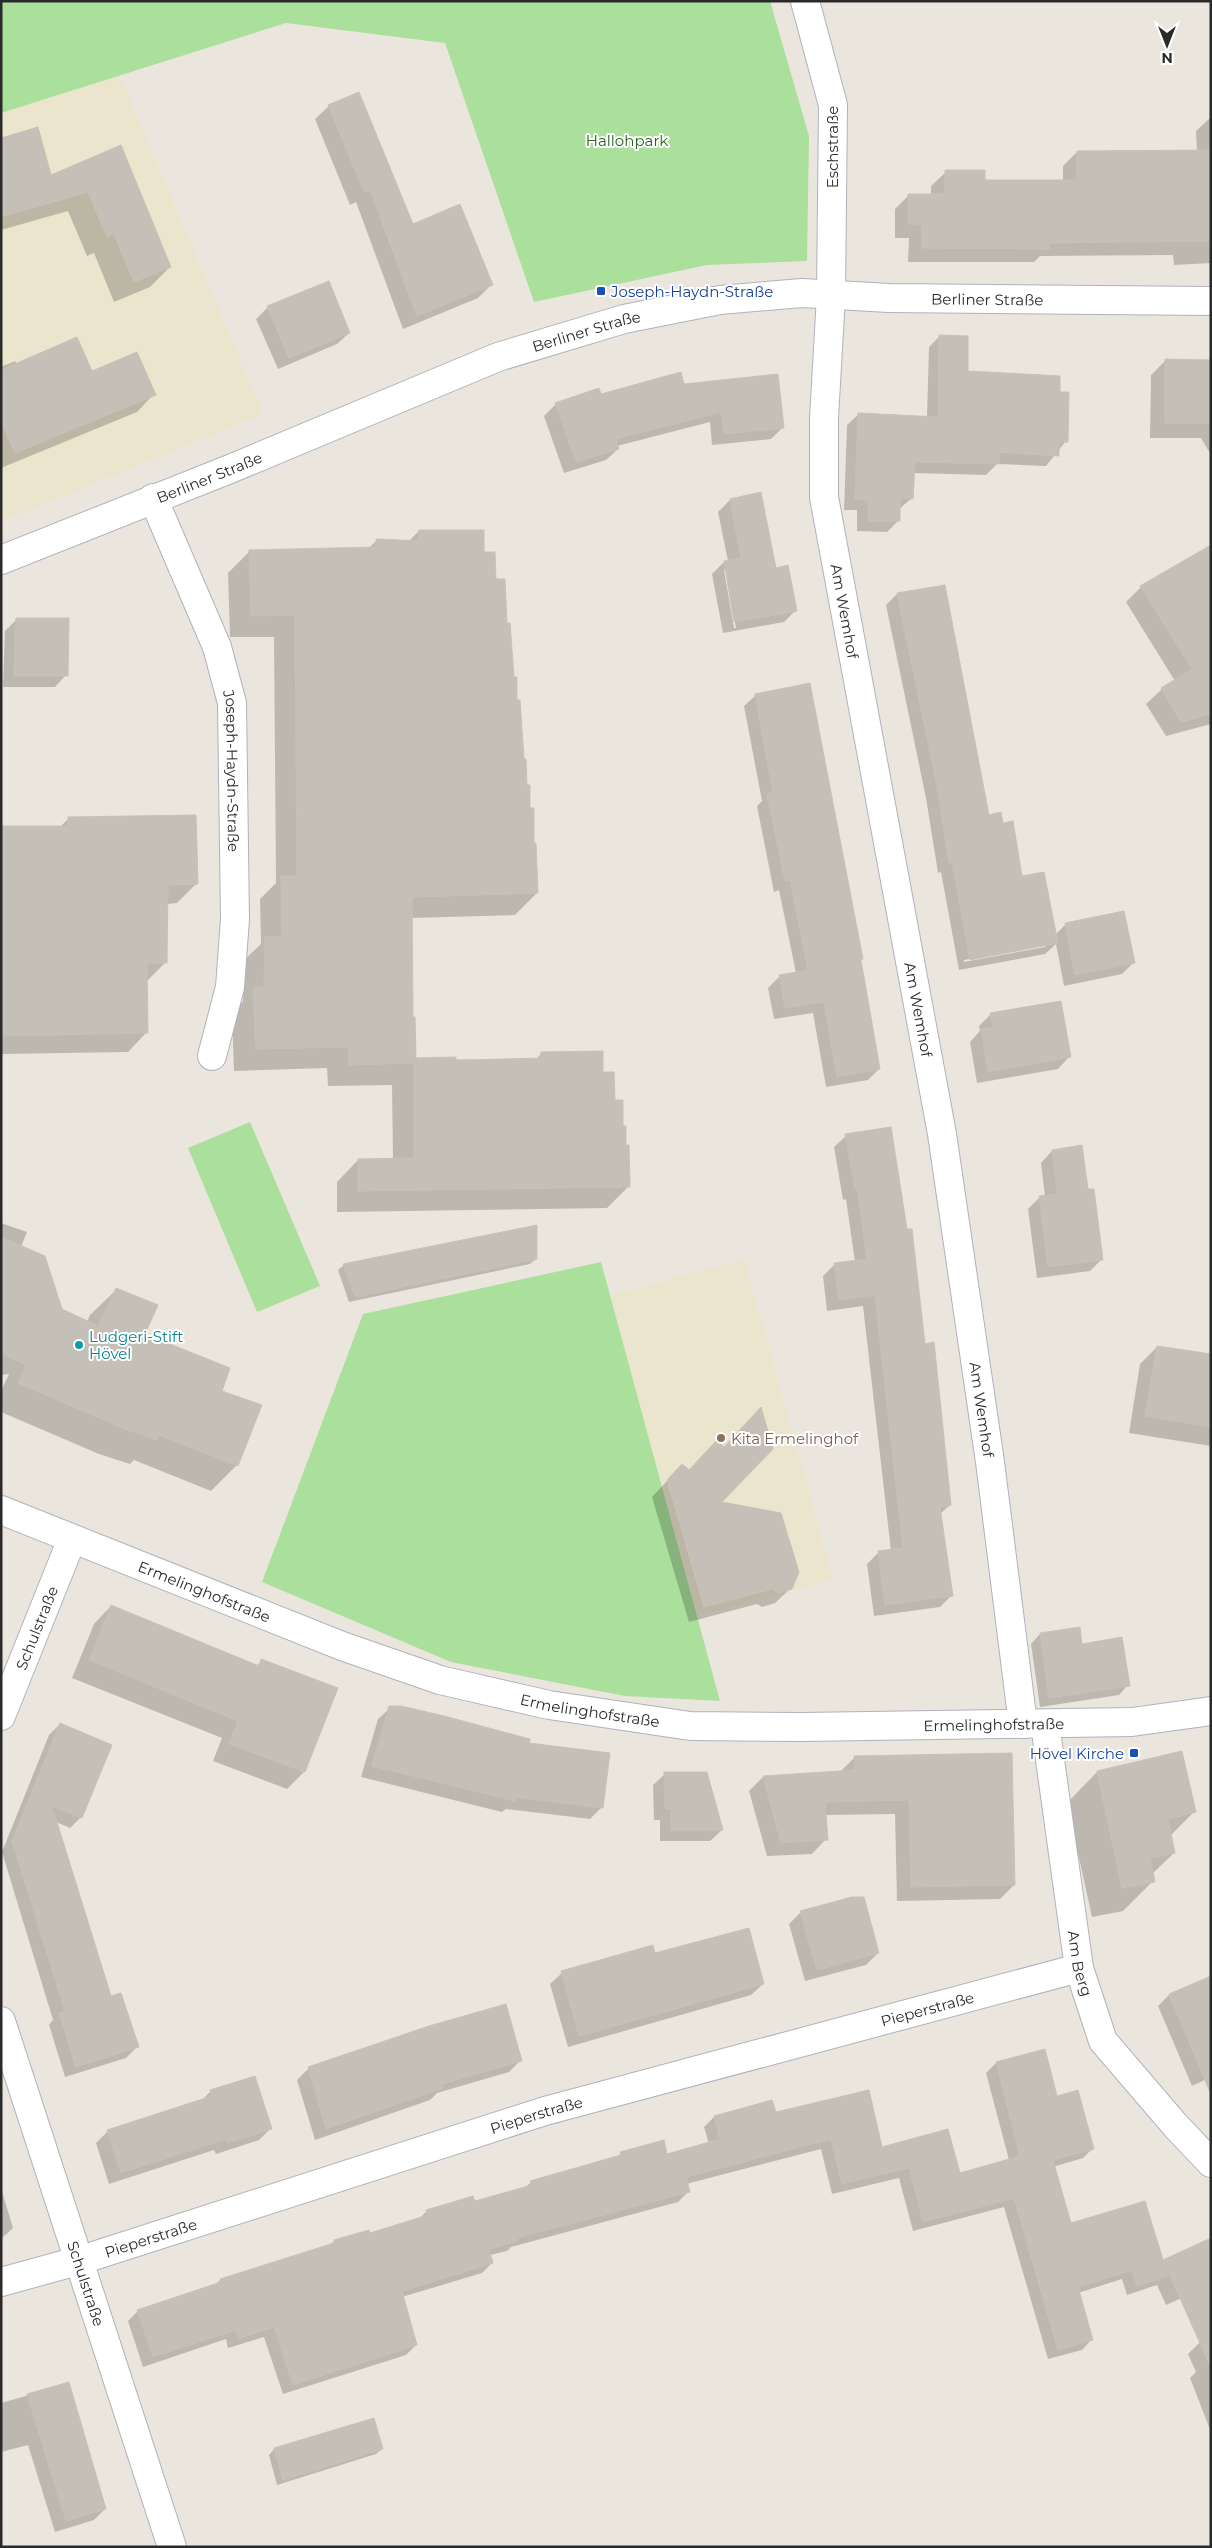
<svg xmlns="http://www.w3.org/2000/svg" width="1212" height="2548" font-family="Montserrat,sans-serif">
<style>
.education{fill:#ece5cd}
.green{fill:#abdf9c}
.shadow{fill:#0003;fill-rule:evenodd}
.building{fill:#c4c0b8;stroke:#c6c2b6}
.lines{fill:none;stroke-linecap:round;stroke-linejoin:round}
.minor-casing{stroke:#b0b1bd;stroke-width:30}
.tertiary-casing{stroke:#b0b1bd;stroke-width:30}
.minor{stroke:#fff;stroke-width:28}
.tertiary{stroke:#fff;stroke-width:28}
.transit-dot{fill:#1a4fb4;stroke:#fff;stroke-width:2}
.culture-dot{fill:#0f9aa8;stroke:#fff;stroke-width:2}
.education-dot{fill:#8d6e63;stroke:#fff;stroke-width:2}
.labels{text-anchor:middle;dominant-baseline:central;stroke-width:4;stroke-linejoin:round;paint-order:stroke}
.park-label{font-size:15px;fill:#25631e;stroke:#fff}
.street-label{font-size:15px;fill:#2a2a2a;stroke:#fff}
.transit-label{font-size:15px;fill:#164399;stroke:#fff;text-anchor:start}
.culture-label{font-size:15px;fill:#0d838f;stroke:#fff;text-anchor:start}
.education-label{font-size:15px;fill:#785e54;stroke:#fff;text-anchor:start}
</style>
<rect width="100%" height="100%" fill="#ebe6dd"/>
<!-- education -->
<path class="education" d="M120,76L263,414L1,522V113Z
M744,1259L833,1579L698,1616L609,1296Z"/>
<!-- green -->
<path class="green" d="M1,1H770L809,136L807,261L707,265L534,302L445,43L286,23L1,113Z
M250,1122L320,1286L257,1312L188,1148Z
M601,1262L720,1701L625,1696L451,1662L262,1582L363,1314Z"/>
<!-- shadow -->
<path class="shadow" d="M329,106L412,226L491,285L478,298L403,329L356,202L350,205L315,119Z
M1211,117V263L1174,265L1173,255L1040,256L1034,262H908L909,238H895V209L909,195H931V186L946,172L984,181H1063V166L1077,152L1197,151L1196,131Z
M1,139L50,176L120,147L170,267L150,287L114,302L94,253L87,256L68,211L1,230Z
M268,307L349,333L337,344L278,369L256,319Z
M940,336L966,372L1058,393L1066,441L1046,466L997,464L986,475L913,473L912,498L898,510V521L887,532L857,531V510H844L847,425L859,414L927,417L929,347Z
M1166,360L1211,361V455L1201,438H1150L1151,375Z
M15,361L17,365L92,373L154,394L137,412L1,468V367Z
M684,386L783,427L771,439L712,445L710,422L617,446L618,449L606,460L564,473L544,416L556,404L600,395Z
M730,500L775,569L795,611L784,622L723,633L712,574L724,562L728,561L718,512ZM724,570H726L736,628H734Z
M419,531L483,553L495,580L505,624L537,893L515,915L411,918V1019L414,1060L536,1059L542,1053L602,1074L622,1127L629,1186L607,1208L337,1212V1182L358,1160L393,1159L392,1085L328,1086L327,1068L234,1071L232,1013L243,1001L244,960L261,944L260,899L276,883L274,637H230L228,573L250,551L369,548L376,541H409Z
M1211,546V724L1166,736L1146,704L1162,689L1175,681L1126,602L1141,587Z
M897,594L988,816L1002,824L1021,878L1055,935L1066,924L1133,963L1122,974L1064,986L1056,944L1045,954L959,970L941,872L938,873L926,798L886,605ZM1045,944V947L964,962V960Z
M17,619L66,675L55,687H3L5,631Z
M756,695L860,961L879,1069L868,1080L826,1087L813,1013L774,1019L768,988L780,976L796,973L779,890L774,892L757,806L762,801L744,706Z
M69,818L196,884L177,903L167,904L166,962L146,982L147,1032L128,1052L1,1054V828L60,827Z
M991,1014L1069,1057L1058,1069L977,1083L970,1042L980,1031L979,1026Z
M846,1136L924,1345L950,1505L940,1514L952,1595L940,1607L874,1616L867,1564L879,1552L891,1551L863,1306L827,1311L823,1276L835,1264L855,1262L846,1199L843,1200L834,1147Z
M1052,1151L1087,1191L1102,1259L1090,1271L1037,1278L1028,1209L1040,1197L1045,1196L1041,1163Z
M1,1223L27,1232L21,1247L60,1310L87,1322L90,1315L116,1290L143,1335L220,1391L237,1465L211,1491L134,1460L130,1464L99,1454L1,1412V1391L9,1374L1,1375Z
M536,1259L530,1264L349,1302L338,1270L344,1265Z
M1157,1347L1211,1356V1446L1129,1433L1140,1364Z
M724,1449L720,1503L791,1588L775,1603L762,1607L757,1604L689,1622L652,1497L682,1465L689,1471Z
M111,1606L256,1666L262,1661L304,1772L287,1789L213,1761L222,1738L72,1678L94,1624Z
M1040,1634L1081,1645L1128,1685L1119,1695L1040,1707L1031,1644Z
M390,1708L527,1744L602,1807L590,1819L506,1809L502,1812L361,1777L378,1719Z
M60,1724L81,1817L70,1828L56,1822L111,1998L137,2047L126,2058L65,2077L49,2025L53,2020L2,1852L49,1735Z
M1011,1754L1014,1885L1000,1899L897,1901L895,1814L825,1815L826,1839L812,1854L767,1856L749,1791L763,1777L840,1772L855,1757Z
M1097,1772L1195,1811L1170,1836L1174,1853L1152,1874L1153,1881L1123,1911L1092,1917L1067,1803Z
M665,1774L722,1830L710,1841H660V1820H654L653,1785Z
M801,1912L878,1953L866,1965L805,1981L789,1924Z
M654,1955L763,1984L751,1995L568,2047L550,1984L562,1973Z
M1169,1995L1209,2078L1192,2086L1158,2006Z
M1044,2051L1057,2098L1093,2148L1083,2158L1053,2167L1071,2225L1162,2262L1164,2261L1211,2285L1166,2305L1157,2285L1127,2295L1122,2279L1078,2293L1092,2339L1082,2350L1048,2359L1004,2207L913,2231L899,2178L832,2194L821,2149L686,2184L688,2192L678,2202L511,2247L507,2251L490,2255L492,2263L482,2273L402,2297L416,2345L406,2355L283,2394L264,2337L228,2348L226,2339L143,2367L128,2321L138,2311L215,2285L220,2280L329,2246L334,2241L369,2235L419,2219L427,2211L474,2203L524,2189L531,2182L617,2158L621,2153L666,2156L709,2144L704,2127L714,2117L775,2114L959,2174L1009,2160L986,2073L996,2063Z
M521,2060L509,2072L437,2093L430,2100L315,2140L297,2080L309,2068Z
M211,2091L271,2128L259,2140L216,2154L214,2150L109,2184L96,2143L108,2131L201,2101Z
M1,2188L13,2228L1,2239Z
M1211,2337V2432L1190,2378L1196,2372L1188,2354L1200,2342Z
M69,2384L105,2509L94,2520L55,2532L28,2445L1,2452V2403Z
M373,2419L382,2449L376,2454L277,2485L269,2455L274,2449Z"/>
<!-- building -->
<path class="building" d="M359,92L413,224L460,204L493,285L417,316L370,190L364,192L328,105Z
M38,127L51,175L121,145L171,267L134,282L114,234L107,237L88,192L1,217V138Z
M1211,150V241L1049,243V249L922,248V224H908V194H945V170H985V180H1077V151Z
M329,281L350,333L289,358L267,306Z
M939,335L968,336V371L1060,376V392H1069L1068,442H1059V456L999,452V464L915,462L913,499L900,498V521H868V500L855,499L858,413L938,417Z
M77,337L92,371L137,352L156,395L15,453L1,423V370Z
M1165,359L1211,360V423H1165Z
M681,372L684,384L778,374L784,428L724,434L721,412L616,439L619,449L576,462L555,403L599,388L601,394Z
M761,492L776,568L788,565L797,611L734,622L724,561L741,558L730,499Z
M419,530H484V552H495L496,579H505L507,623H510L514,677H517V700H520L524,759H526L527,785H530V808H534V843H536L538,893L412,897L413,1017H415L416,1058L456,1057V1060H469L540,1058L541,1052L603,1051V1072H614L615,1100H623V1126H626V1145H629L630,1187L358,1191V1159L414,1158V1063L349,1065V1047L256,1049L253,990H255V987H264L265,937H282L281,876H297L295,615L251,616L249,550L376,547V539L419,541Z
M1211,545V714L1181,722L1161,688L1192,669L1140,586Z
M945,585L989,815L1001,812L1003,823L1013,821L1022,876L1044,872L1058,943L970,960L952,862L949,863L937,786L897,593Z
M16,618H69L68,676H14Z
M810,683L863,959L861,960L880,1069L837,1077L824,1002L785,1008L779,975L808,970L790,880L785,881L767,794L773,793L755,694Z
M196,815L198,884L168,885L167,963H147L148,1033L1,1036V826H68V817Z
M1124,911L1135,963L1075,975L1065,923Z
M1061,1001L1071,1057L988,1072L981,1029L993,1027L990,1013Z
M891,1127L907,1229H912L925,1344L934,1342L951,1505L940,1507L953,1596L885,1605L878,1551L903,1548L875,1295L839,1300L834,1263L867,1259L857,1188L855,1189L845,1134Z
M1082,1145L1088,1189H1094L1103,1260L1048,1267L1039,1196L1057,1194L1052,1150Z
M537,1225V1259L355,1297L343,1264Z
M1,1237L45,1256L62,1309L98,1326L116,1288L158,1305L145,1334L230,1368L222,1391L262,1405L238,1466L159,1435L157,1440L125,1429L18,1383L26,1365L1,1353Z
M1157,1346L1211,1354V1427L1145,1416Z
M761,1407L773,1449L722,1502L781,1513L799,1572L792,1589L778,1593L772,1589L704,1607L667,1480L682,1464L689,1470L717,1440L724,1447Z
M111,1605L259,1666L261,1659L338,1688L305,1772L229,1744L238,1721L89,1660Z
M1080,1627L1082,1644L1122,1637L1130,1686L1049,1698L1040,1633Z
M389,1706H401L444,1716L530,1739L529,1743L610,1753L603,1808L516,1797L515,1801L372,1766Z
M60,1723L112,1745L82,1818L52,1806L111,1996L121,1993L139,2047L76,2067L59,2013L65,2011L12,1841Z
M1182,1751L1196,1812L1168,1819L1175,1853L1150,1858L1155,1882L1122,1888L1097,1771Z
M1012,1753L1015,1885L911,1887L909,1800L825,1802L828,1840L781,1843L763,1776L855,1770L854,1756Z
M664,1772H707L723,1830H671V1809H665Z
M852,1897H864L879,1953L817,1970L800,1911Z
M749,1928L764,1984L579,2036L561,1971L653,1945L655,1953Z
M1211,1976V2092H1210L1169,1994Z
M506,2004L522,2061L442,2084L443,2088L326,2129L308,2067L429,2026Z
M1045,2049L1057,2096L1078,2090L1094,2149L1053,2160L1071,2223L1145,2201L1168,2276L1137,2286L1132,2270L1078,2287L1093,2340L1058,2350L1014,2198L923,2222L909,2168L842,2184L831,2139L686,2177L690,2192L517,2238L518,2241L489,2249L493,2263L402,2291L417,2345L293,2385L274,2327L238,2339L236,2330L153,2357L137,2310L221,2282L220,2279L334,2243V2240L369,2230L370,2233L428,2215L426,2210L453,2202L473,2196L475,2201L532,2185L530,2181L621,2155L620,2152L664,2140L667,2154L720,2139L714,2116L772,2100L776,2112L869,2090L882,2147L948,2129L960,2173L1020,2156L996,2062Z
M255,2076L272,2129L227,2143L226,2139L121,2173L107,2130L212,2096L210,2090Z
M1211,2238V2368L1163,2260Z
M69,2382L106,2509L66,2521L27,2394Z
M374,2418L383,2449L283,2480L274,2448Z"/>
<g class="lines">
<defs>
<g id="minor">
<path id="s1" d="M805,1L833,105L831,296L824,418V497L942,1134L990,1462L1023,1724"/>
<path id="s2" d="M153,498L217,647L232,703L235,919L230,987L212,1056"/>
<path id="s3" d="M1,560L230,469L498,357L624,319L720,300L802,293L889,298L1211,301"/>
<path id="s4" d="M1,1716L72,1539"/>
<path id="s5" d="M1045,1724L1079,1968L1103,2041L1175,2125L1211,2163"/>
<path id="s6" d="M1,2021L172,2547"/>
<path id="s7" d="M1,2282L81,2260L545,2111L1079,1968"/>
</g>
<g id="tertiary">
<path id="s8" d="M1,1510L342,1646L440,1680L549,1705L690,1726L802,1727L1132,1722L1211,1711"/>
</g>
</defs>
<!-- minor casing -->
<use href="#minor" class="minor-casing"/>
<!-- tertiary casing -->
<use href="#tertiary" class="tertiary-casing"/>
<!-- minor -->
<use href="#minor" class="minor"/>
<!-- tertiary -->
<use href="#tertiary" class="tertiary"/>
</g>
<!-- markers -->
<g class="transit-dot">
<rect x="596" y="286" width="10" height="10" rx="2.5"/>
<rect x="1129" y="1748" width="10" height="10" rx="2.5"/>
</g>
<circle class="culture-dot" cx="79" cy="1345" r="5"/>
<circle class="education-dot" cx="721" cy="1438" r="5"/>
<g class="labels">
<!-- park labels -->
<g class="park-label">
<text x="627" y="140">Hallohpark</text>
</g>
<!-- street labels -->
<g class="street-label">
<text transform="translate(832 147) rotate(-90)">Eschstraße</text>
<text stroke="none"><textPath href="#s3" startOffset="1034">Berliner Straße</textPath></text>
<text stroke="none"><textPath href="#s3" startOffset="629">Berliner Straße</textPath></text>
<text stroke="none"><textPath href="#s3" startOffset="224">Berliner Straße</textPath></text>
<text stroke="none"><textPath href="#s1" startOffset="616">Am Wemhof</textPath></text>
<text stroke="none"><textPath href="#s2" startOffset="288">Joseph-Haydn-Straße</textPath></text>
<text stroke="none"><textPath href="#s1" startOffset="1021">Am Wemhof</textPath></text>
<text stroke="none"><textPath href="#s1" startOffset="1426">Am Wemhof</textPath></text>
<text stroke="none"><textPath href="#s8" startOffset="219">Ermelinghofstraße</textPath></text>
<text stroke="none"><textPath href="#s4" startOffset="95">Schulstraße</textPath></text>
<text stroke="none"><textPath href="#s8" startOffset="624">Ermelinghofstraße</textPath></text>
<text stroke="none"><textPath href="#s8" startOffset="1029">Ermelinghofstraße</textPath></text>
<text stroke="none"><textPath href="#s5" startOffset="242">Am Berg</textPath></text>
<text stroke="none"><textPath href="#s7" startOffset="966">Pieperstraße</textPath></text>
<text stroke="none"><textPath href="#s7" startOffset="561">Pieperstraße</textPath></text>
<text stroke="none"><textPath href="#s7" startOffset="156">Pieperstraße</textPath></text>
<text stroke="none"><textPath href="#s6" startOffset="276">Schulstraße</textPath></text>
</g>
<!-- transit labels -->
<g class="transit-label">
<text x="611" y="291">Joseph-Haydn-Straße</text>
<text x="1124" y="1753" text-anchor="end">Hövel Kirche</text>
</g>
<!-- culture labels -->
<g class="culture-label">
<text x="89" y="1336">Ludgeri-Stift<tspan x="89" dy="17">Hövel</tspan></text>
</g>
<!-- education labels -->
<g class="education-label">
<text x="731" y="1438">Kita Ermelinghof</text>
</g>
</g>
<!-- border -->
<rect width="1212" height="2548" fill="none" stroke="#2a2a2a" stroke-width="5"/>
<!-- north arrow -->
<g transform="translate(1167 45) rotate(180)" stroke="#ffffff" stroke-width="4" paint-order="stroke">
<path d="M0-4L9 19L0 12L-9 19Z" fill="#2a2a2a"/>
<text y="-8" font-size="14" font-weight="bold" text-anchor="middle" fill="#2a2a2a">N</text>
</g>
</svg>
